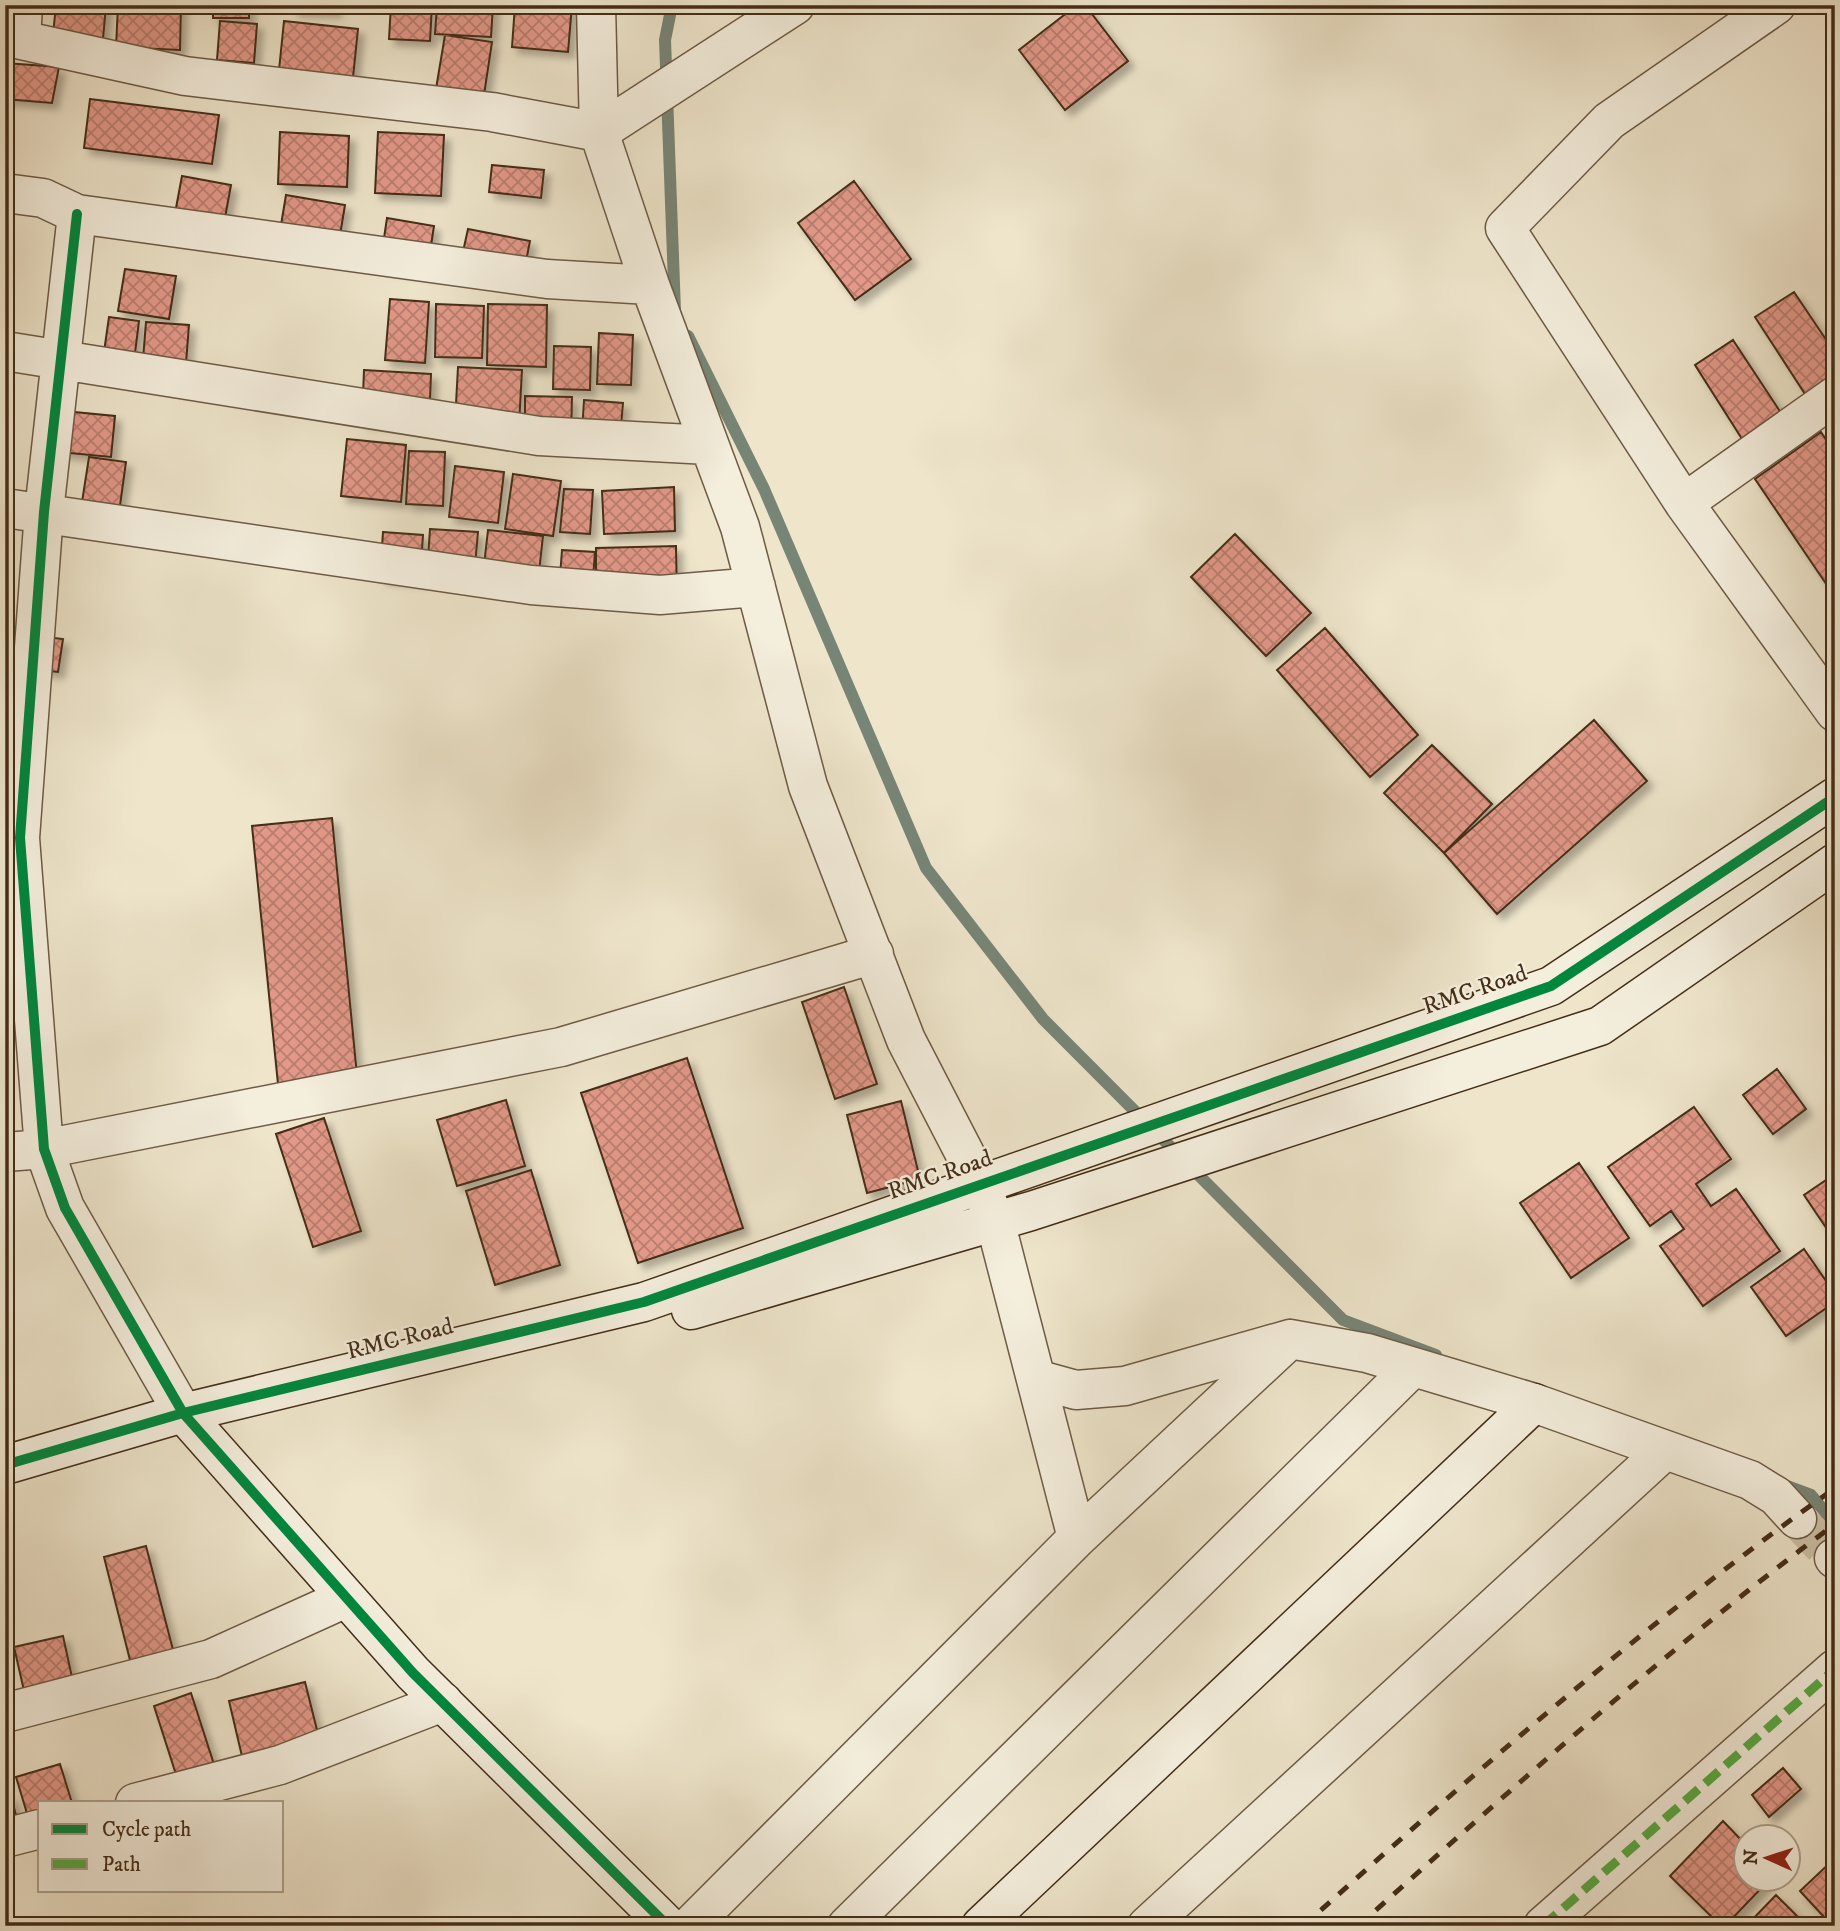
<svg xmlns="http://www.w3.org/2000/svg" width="1840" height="1931" font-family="'IM FELL DW Pica',serif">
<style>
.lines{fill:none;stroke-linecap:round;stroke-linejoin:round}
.stream{stroke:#778576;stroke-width:12}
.building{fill:url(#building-cross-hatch);stroke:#442d18;stroke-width:2;filter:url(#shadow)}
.street-tunnel{stroke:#ccc0a7;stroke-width:38;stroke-dasharray:38 19;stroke-linecap:butt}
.street-casing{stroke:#6e5b45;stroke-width:41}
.secondary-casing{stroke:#442d18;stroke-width:41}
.street{stroke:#f4eedd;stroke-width:38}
.secondary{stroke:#f4eedd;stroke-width:38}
.rail{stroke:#442d18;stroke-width:5;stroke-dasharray:12 12;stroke-linecap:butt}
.quiet{stroke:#56ab42;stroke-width:9;stroke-dasharray:18 9;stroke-linecap:butt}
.cycleway-casing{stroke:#f4eedd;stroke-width:15}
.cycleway{stroke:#00873e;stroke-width:10}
.labels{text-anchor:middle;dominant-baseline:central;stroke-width:5;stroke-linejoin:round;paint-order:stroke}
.street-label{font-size:24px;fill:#442d18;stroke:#f4eedd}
</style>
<defs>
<pattern id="building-cross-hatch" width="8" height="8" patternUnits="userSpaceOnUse" patternTransform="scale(1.75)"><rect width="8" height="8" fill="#e39989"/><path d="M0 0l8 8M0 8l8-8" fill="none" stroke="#ba7d6f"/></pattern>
<filter id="shadow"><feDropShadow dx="6" dy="6" stdDeviation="3.5" flood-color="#0004"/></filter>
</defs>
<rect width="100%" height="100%" fill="#eee5cb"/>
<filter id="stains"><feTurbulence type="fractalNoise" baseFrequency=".00286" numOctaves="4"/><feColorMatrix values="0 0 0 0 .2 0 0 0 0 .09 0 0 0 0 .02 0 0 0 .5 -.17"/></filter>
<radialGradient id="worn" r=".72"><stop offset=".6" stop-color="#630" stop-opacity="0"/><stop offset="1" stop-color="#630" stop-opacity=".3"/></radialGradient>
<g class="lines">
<!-- stream -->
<path class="stream" d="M672,5L665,40L675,311
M688,336L764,489L926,868L1043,1019L1343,1320L1436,1355
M1784,1485L1811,1495L1835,1524"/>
</g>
<!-- building -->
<path class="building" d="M56,5H106L103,39L53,35Z
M118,5H181L180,50L116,47Z
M213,5H249V18H213Z
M293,5H335V11L293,10Z
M391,5H432L430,41L389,39Z
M437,5H493L491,37L435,34Z
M515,5H572L568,52L512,47Z
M1077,5H1085L1128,61L1065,110L1019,50Z
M220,21L257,24L254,63L217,60Z
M284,21L358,29L352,87L278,80Z
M445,35L492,42L484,95L436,89Z
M5,63L59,67L52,103L5,99Z
M90,99L219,115L212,164L84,148Z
M280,132L349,136L347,187L278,184Z
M378,132L444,135L441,196L375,193Z
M492,165L544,170L541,198L489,192Z
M182,176L231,185L222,234L173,224Z
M854,181L911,259L855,300L798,223Z
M286,195L345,205L336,259L277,249Z
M387,218L434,226L427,272L380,265Z
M468,229L530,241L522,282L459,270Z
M125,269L176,276L169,319L118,311Z
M1794,292L1835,353V374L1805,394L1755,317Z
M390,299L429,302L425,363L385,360Z
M436,304L484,306L482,358L435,357Z
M488,304L547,305L546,367L487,365Z
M109,317L139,321L132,377L101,373Z
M146,322L189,325L185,376L142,372Z
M599,333L633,335L631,385L597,384Z
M1733,340L1783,416L1744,442L1695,365Z
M554,346L591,347L590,390L553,389Z
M458,367L522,370L519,425L455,422Z
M364,370L431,374L429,424L362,421Z
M525,396L572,397L571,438L525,437Z
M584,400L623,403L619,449L581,446Z
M43,409L115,416L111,457L39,450Z
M1821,432L1835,453V597L1755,479Z
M347,439L406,445L401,502L341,496Z
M409,451L445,452L443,506L406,504Z
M89,457L126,462L118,520L80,515Z
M455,466L504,472L498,523L449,517Z
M513,474L561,481L553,536L505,529Z
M674,487L675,531L604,534L602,491Z
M564,489L593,490L590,534L560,532Z
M430,529L478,532L474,576L427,573Z
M488,530L543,536L537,590L482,583Z
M383,532L423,535L420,580L380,577Z
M1235,534L1311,613L1266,656L1191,577Z
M676,546L677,596L596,597V548Z
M562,550L595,552L592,593L559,590Z
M1325,628L1418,735L1370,777L1277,670Z
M14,633L63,639L58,672L10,667Z
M1594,720L1647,781L1497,914L1444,853Z
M1432,745L1492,804L1444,853L1384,793Z
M332,818L358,1086L279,1094L252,826Z
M844,987L877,1084L835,1099L802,1002Z
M687,1058L743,1228L638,1263L581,1093Z
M1777,1069L1806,1109L1773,1134L1743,1095Z
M506,1100L525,1166L457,1186L437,1120Z
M901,1101L920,1179L867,1193L847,1115Z
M1694,1107L1731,1159L1696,1184L1711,1206L1736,1189L1780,1251L1703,1306L1660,1246L1684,1229L1671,1211L1650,1226L1608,1167Z
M324,1118L361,1231L313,1247L276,1134Z
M1579,1163L1629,1238L1571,1278L1520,1203Z
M531,1170L560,1265L495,1285L466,1191Z
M1835,1174V1241L1804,1195Z
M1804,1249L1835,1294V1302L1786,1336L1751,1287Z
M146,1546L178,1669L135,1680L104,1557Z
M63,1636L76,1696L28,1708L14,1647Z
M305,1682L322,1750L245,1769L229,1701Z
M191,1693L219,1780L182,1793L154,1706Z
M60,1764L72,1803H40V1828L32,1830L16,1777Z
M1783,1768L1801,1789L1769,1817L1752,1795Z
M11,1796L20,1831L5,1835V1798Z
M1723,1821L1745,1844V1878H1771L1725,1926H1721L1670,1876Z
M1835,1858V1909L1825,1918L1800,1891Z
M1776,1895L1807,1926H1746Z"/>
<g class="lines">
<!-- street-tunnel -->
<path class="street-tunnel" d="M1797,1519L1834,1558"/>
<defs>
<path id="street" d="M23,5L21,40L185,76L492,112L599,132L795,5
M596,5L599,132L650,285L740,527L808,786L906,1040L980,1183L995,1221L1077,1538
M1776,5L1609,121L1505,228L1684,503L1835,712
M5,193L43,198L77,214L547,279L650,285
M77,214L44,512L20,838L44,1149L65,1208L183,1413
M5,351L539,436L709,445
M1684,503L1835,396
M5,508L531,585L660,595L756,587
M5,1152L44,1149L561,1047L874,954
M1036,1379L1076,1390L1125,1386L1290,1339L1367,1353L1534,1403L1750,1480L1776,1496L1797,1519
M1834,1558L1835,1559
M5,1713L211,1659L346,1598
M135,1803L280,1765L443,1702
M5,1838L40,1829
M690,1926L1077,1538L1290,1339
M847,1926L1413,1367
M1147,1926L1663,1452
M1543,1926L1835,1669"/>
<path id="secondary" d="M691,1310L1031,1211L1600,1026L1835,863
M183,1413L413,1673L668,1926
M5,1465L183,1413L644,1302L1551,986L1835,797
M981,1926L1534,1403"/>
</defs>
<!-- street casing -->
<use href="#street" class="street-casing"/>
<!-- secondary casing -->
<use href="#secondary" class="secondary-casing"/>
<!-- street -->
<use href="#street" class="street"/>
<!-- secondary -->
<use href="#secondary" class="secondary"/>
<!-- rail -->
<path class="rail" d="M1303,1926C1474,1773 1648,1621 1835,1488
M1358,1926C1513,1788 1668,1648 1835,1524"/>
<!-- quiet -->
<path class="quiet" d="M1543,1926L1835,1669"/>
<defs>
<path id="cycleway" d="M77,214L44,512L20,838L44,1149L65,1208L183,1413L413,1673L668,1926
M5,1465L183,1413L644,1302L1551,986L1835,797"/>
</defs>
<!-- cycleway casing -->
<use href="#cycleway" class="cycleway-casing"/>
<!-- cycleway -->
<use href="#cycleway" class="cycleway"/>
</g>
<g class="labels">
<!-- street labels -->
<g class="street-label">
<text transform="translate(1475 990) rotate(-19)">RMC Road</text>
<text transform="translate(940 1175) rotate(-19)">RMC Road</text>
<text transform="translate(400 1339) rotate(-14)">RMC Road</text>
</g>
</g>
<!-- margin -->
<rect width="1840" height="1931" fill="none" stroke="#eee5cb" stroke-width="28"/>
<rect x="7" y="7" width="1826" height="1917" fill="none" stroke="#442d18" stroke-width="3.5"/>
<rect x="14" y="14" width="1812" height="1903" fill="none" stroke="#442d18" stroke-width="2"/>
<!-- legend -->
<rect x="38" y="1801" width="245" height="91" fill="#f4eedd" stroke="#aea18e" stroke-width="2"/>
<rect x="52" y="1824" width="35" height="10" fill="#00873e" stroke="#aea18e" stroke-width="2"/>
<text x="102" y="1836" font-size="21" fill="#442d18">Cycle path</text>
<rect x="52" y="1859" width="35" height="10" fill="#56ab42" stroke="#aea18e" stroke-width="2"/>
<text x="102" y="1871" font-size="21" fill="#442d18">Path</text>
<!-- north arrow -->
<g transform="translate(1767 1858) rotate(273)"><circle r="33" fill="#f4eedd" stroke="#aea18e" stroke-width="2"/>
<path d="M0-5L12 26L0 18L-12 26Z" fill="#8f2418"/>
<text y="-10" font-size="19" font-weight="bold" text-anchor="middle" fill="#442d18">N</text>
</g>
<rect width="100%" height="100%" filter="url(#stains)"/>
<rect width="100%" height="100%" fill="url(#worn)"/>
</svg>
